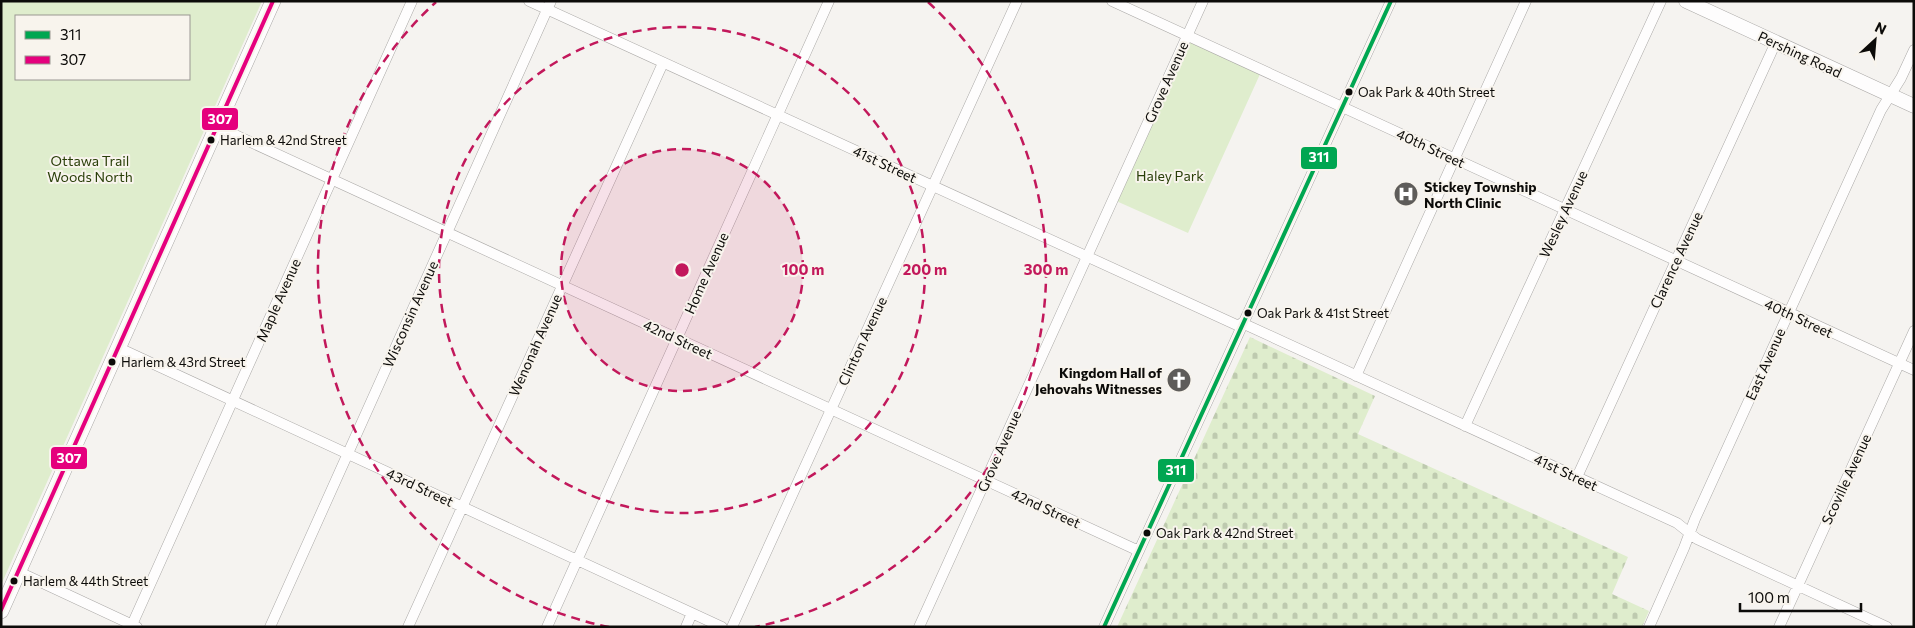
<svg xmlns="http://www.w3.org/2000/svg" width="1915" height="628" font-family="Commissioner,sans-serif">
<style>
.cemetery{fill:url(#cemetery-stones)}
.park{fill:#dfedcd;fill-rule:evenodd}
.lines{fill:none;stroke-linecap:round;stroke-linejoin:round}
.street-casing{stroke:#aba9a7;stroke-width:11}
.secondary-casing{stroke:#aba9a7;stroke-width:15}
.primary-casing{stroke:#aba9a7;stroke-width:16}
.street{stroke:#fefdfd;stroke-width:10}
.secondary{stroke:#fefdfd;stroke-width:14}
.primary{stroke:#fefdfd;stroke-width:15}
.bus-1-casing{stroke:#f8f4ed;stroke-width:8}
.bus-2-casing{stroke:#f8f4ed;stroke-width:8}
.bus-1{stroke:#00a651;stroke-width:4}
.bus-2{stroke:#e5007d;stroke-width:4}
.ring{fill:none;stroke:#c2185b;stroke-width:2.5;stroke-dasharray:9 6}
.bus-dot{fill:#0c0b09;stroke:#f8f4ed;stroke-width:2}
.labels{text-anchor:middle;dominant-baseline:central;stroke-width:4;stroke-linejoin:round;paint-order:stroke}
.bus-label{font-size:13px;fill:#0c0b09;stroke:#f8f4ed;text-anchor:start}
.street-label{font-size:14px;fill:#0c0b09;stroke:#f8f4ed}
.park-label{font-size:14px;fill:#2a3f09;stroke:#f8f4ed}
.poi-label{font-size:14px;font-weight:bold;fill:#0c0b09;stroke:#f8f4ed;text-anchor:start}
.centre{fill:#c2185b;stroke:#f8f4ed;stroke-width:2.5}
.ring-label{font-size:15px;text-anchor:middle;font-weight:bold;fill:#c2185b;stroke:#f8f4ed;stroke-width:4;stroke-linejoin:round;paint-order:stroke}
.line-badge{stroke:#f8f4ed;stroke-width:2}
.badge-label{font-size:14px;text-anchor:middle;font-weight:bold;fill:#fff}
</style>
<defs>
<pattern id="cemetery-stones" width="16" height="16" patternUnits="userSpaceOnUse" patternTransform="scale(1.25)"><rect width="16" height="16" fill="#dfedcd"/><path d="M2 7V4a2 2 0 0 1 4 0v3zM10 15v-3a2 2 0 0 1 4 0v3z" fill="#becaaf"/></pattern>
</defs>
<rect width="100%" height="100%" fill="#f5f3f0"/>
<!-- cemetery -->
<path class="cemetery" d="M1250,337L1375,396L1358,434L1628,557L1612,594L1649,611L1642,627H1117Z"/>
<!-- park -->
<path class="park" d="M1,1H262L1,585ZM16,16H189V79H16Z
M1189,39L1261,72L1188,233L1114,200Z"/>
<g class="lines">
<defs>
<path id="street" d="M529,1L1241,327
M1112,1L1914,370
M218,127L1139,551
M1242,323L1677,523L1697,539L1887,627
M119,348L722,627
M1356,376L1526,1
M1465,426L1661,1
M1577,477L1776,42
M19,572L137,627
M131,627L412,1
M270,627L551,1
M408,627L663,63
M547,627L829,1
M686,627L692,613
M732,627L1017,1
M919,627L1203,1
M1104,627L1391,1
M1649,627L1684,548L1695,519L1881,110L1901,78L1914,50
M1779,627L1914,331"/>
<path id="secondary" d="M1686,1L1914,106"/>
<path id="primary" d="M1,611L273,1"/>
</defs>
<!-- street casing -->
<use href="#street" class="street-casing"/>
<!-- secondary casing -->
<use href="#secondary" class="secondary-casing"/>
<!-- primary casing -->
<use href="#primary" class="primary-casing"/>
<!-- street -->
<use href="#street" class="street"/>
<!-- secondary -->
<use href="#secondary" class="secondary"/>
<!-- primary -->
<use href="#primary" class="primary"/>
<defs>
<path id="bus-1" d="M1104,627L1391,1"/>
<path id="bus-2" d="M1,610L273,1"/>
</defs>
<!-- bus-1 casing -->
<use href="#bus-1" class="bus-1-casing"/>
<!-- bus-2 casing -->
<use href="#bus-2" class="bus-2-casing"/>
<!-- bus-1 -->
<use href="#bus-1" class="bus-1"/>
<!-- bus-2 -->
<use href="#bus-2" class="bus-2"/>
</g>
<!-- distance rings -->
<circle cx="682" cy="270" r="121" fill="#c2185b" fill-opacity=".12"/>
<g class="ring">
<circle cx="682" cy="270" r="121"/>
<circle cx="682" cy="270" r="243"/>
<path d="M609 627A364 364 0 0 1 436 2M928 2A364 364 0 0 1 755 627"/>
</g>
<!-- icons -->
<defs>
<symbol id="hospital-disc" viewBox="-11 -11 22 22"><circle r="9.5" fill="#5e5c5a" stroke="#f8f4ed"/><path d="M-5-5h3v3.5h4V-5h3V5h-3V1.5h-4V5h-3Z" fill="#fff"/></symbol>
<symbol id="church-disc" viewBox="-11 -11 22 22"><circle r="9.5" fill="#5e5c5a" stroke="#f8f4ed"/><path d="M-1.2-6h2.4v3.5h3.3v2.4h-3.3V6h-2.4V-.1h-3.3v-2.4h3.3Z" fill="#fff"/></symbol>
</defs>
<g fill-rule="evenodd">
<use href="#hospital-disc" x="1392" y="180" width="28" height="28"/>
<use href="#church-disc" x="1165" y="366" width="28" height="28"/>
</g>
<!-- markers -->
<g class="bus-dot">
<circle cx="1349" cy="92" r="4.5"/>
<circle cx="211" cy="140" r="4.5"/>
<circle cx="1248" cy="313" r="4.5"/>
<circle cx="112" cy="362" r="4.5"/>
<circle cx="1147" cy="533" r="4.5"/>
<circle cx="14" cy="581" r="4.5"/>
</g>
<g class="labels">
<!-- bus labels -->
<g class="bus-label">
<text x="1358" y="92">Oak Park &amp; 40th Street</text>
<text x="220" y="140">Harlem &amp; 42nd Street</text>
<text x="1257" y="313">Oak Park &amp; 41st Street</text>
<text x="121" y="362">Harlem &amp; 43rd Street</text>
<text x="1156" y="533">Oak Park &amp; 42nd Street</text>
<text x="23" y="581">Harlem &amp; 44th Street</text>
</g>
<!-- street labels -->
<g class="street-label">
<text transform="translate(1800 54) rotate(25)">Pershing Road</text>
<text transform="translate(1166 82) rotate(-66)">Grove Avenue</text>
<text transform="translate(1431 148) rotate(25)">40th Street</text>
<text transform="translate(885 164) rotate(25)">41st Street</text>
<text transform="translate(1563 214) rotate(-65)">Wesley Avenue</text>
<text transform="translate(1676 260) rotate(-65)">Clarence Avenue</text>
<text transform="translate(706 273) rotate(-66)">Home Avenue</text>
<text transform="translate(278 300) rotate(-66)">Maple Avenue</text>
<text transform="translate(410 314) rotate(-66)">Wisconsin Avenue</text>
<text transform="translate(1799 318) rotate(25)">40th Street</text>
<text transform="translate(678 339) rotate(25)">42nd Street</text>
<text transform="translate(862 341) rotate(-65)">Clinton Avenue</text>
<text transform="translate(535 345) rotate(-66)">Wenonah Avenue</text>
<text transform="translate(1765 364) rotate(-66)">East Avenue</text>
<text transform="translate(999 451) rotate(-66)">Grove Avenue</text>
<text transform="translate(1566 472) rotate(25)">41st Street</text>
<text transform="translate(1846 479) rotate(-65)">Scoville Avenue</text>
<text transform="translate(420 487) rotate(25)">43rd Street</text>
<text transform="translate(1046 508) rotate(25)">42nd Street</text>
</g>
<!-- park labels -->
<g class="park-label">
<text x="90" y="160">Ottawa Trail<tspan x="90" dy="16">Woods North</tspan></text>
<text x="1170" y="175">Haley Park</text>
</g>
<!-- poi labels -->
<g class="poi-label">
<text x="1424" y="186">Stickey Township<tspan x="1424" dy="16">North Clinic</tspan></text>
<text x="1162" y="372" text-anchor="end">Kingdom Hall of<tspan x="1162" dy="16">Jehovahs Witnesses</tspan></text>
</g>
</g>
<circle cx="682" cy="270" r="8" class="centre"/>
<g class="ring-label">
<text x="803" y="275">100 m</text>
<text x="925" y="275">200 m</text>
<text x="1046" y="275">300 m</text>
</g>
<g class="line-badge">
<rect x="201" y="107" width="38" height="24" rx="5" fill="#e5007d"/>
<rect x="1300" y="146" width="38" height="24" rx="5" fill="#00a651"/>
<rect x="50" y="446" width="38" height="24" rx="5" fill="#e5007d"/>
<rect x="1157" y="458" width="38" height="25" rx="5" fill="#00a651"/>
</g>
<g class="badge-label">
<text x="220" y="124">307</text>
<text x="1319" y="162">311</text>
<text x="69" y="463">307</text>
<text x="1176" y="475">311</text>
</g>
<!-- border -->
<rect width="1915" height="628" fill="none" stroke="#0c0b09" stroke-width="5"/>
<!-- legend -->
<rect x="15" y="15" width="175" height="65" fill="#f8f4ed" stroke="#9a9792"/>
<rect x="25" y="31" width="25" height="8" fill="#00a651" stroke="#9a9792"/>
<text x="60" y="40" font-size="15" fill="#0c0b09">311</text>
<rect x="25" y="56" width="25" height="8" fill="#e5007d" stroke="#9a9792"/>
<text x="60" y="65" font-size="15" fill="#0c0b09">307</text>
<!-- north arrow -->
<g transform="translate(1875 40) rotate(26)" stroke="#f8f4ed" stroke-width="4" paint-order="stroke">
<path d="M0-4L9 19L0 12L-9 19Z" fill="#0c0b09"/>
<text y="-8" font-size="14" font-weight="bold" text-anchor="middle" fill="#0c0b09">N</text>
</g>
<!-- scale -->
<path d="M1740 603v8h121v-8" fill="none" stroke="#0c0b09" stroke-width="2.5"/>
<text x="1748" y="603" font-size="15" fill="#0c0b09" stroke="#f8f4ed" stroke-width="4" paint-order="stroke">100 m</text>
</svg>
